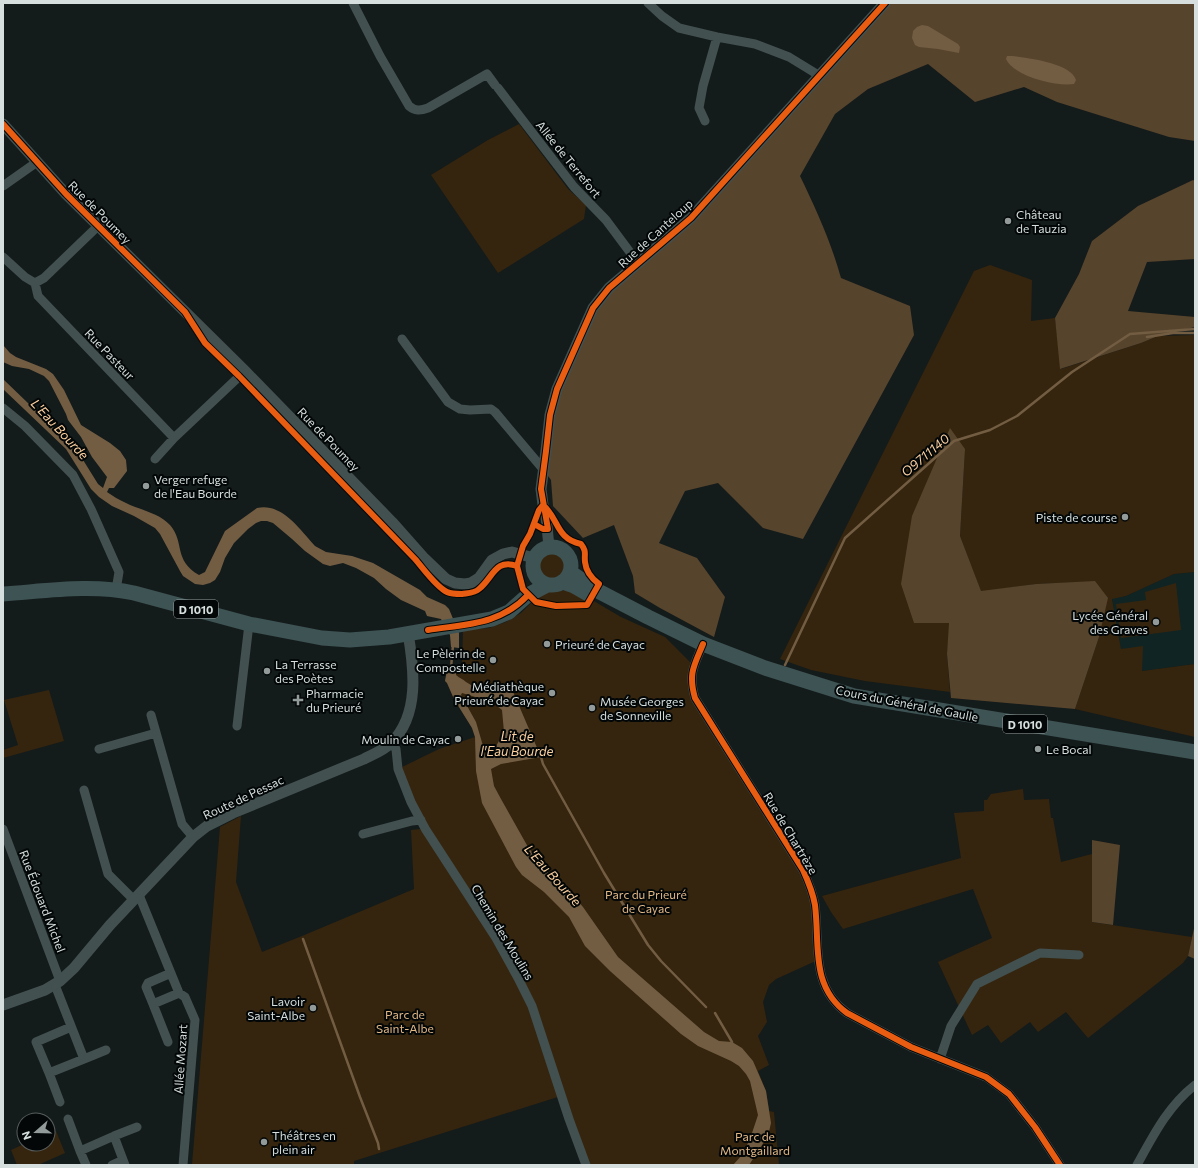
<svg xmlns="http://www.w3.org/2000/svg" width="1198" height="1168" font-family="Commissioner,sans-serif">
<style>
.built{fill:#102424}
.green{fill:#35250e}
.forest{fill:#57442c}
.water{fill:#725d43;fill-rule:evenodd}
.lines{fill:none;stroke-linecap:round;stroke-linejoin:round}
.stream{stroke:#725d43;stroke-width:2.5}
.minor{stroke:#425050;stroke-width:9}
.tertiary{stroke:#425050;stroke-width:11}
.primary{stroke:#3e5354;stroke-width:15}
.cycleway-casing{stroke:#030707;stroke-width:8}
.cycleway{stroke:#e95d12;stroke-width:6}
.poi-dot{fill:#929a9a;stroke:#030707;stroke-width:1.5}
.labels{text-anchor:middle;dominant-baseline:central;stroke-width:4;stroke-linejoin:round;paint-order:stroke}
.shield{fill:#030707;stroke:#979e9e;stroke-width:1}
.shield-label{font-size:11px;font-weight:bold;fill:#d6dede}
.street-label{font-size:12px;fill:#d6dede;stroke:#030707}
.poi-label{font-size:12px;fill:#d6dede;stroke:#030707;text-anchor:start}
.park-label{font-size:12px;fill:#e2b786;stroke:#030707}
.water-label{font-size:13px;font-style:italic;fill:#fcd09f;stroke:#030707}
</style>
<rect width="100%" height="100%" fill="#141b1b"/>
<!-- built -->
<path class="built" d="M1195,572V664L1142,671L1121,649L1112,598L1126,596L1174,574Z"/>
<!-- green -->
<path class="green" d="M519,124L568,189L586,205L584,219L498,273L431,175L488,140Z
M990,265L1032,280L1031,321L1055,318L1061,369L1141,343L1158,336L1195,335V572L1174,574L1126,596L1112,599L1121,649L1143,646L1142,671L1195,664V737L1075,709L1099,637L1087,582L1036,584L981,592L960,536L965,449L947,654L950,692L865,681L811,670L780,659L974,271Z
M538 566a14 14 0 1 1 28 0a14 14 0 1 1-28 0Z
M1176,583L1181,630L1121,638L1116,604L1146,600L1145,592Z
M575,590L621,617L665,637L694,666L691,684L809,884L818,960L776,979L769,985L763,1002L767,1022L758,1036L769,1065L758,1071L766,1091L769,1111L774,1112L779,1165H586L561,1096L354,1161V1165H192L220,827L241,816L236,882L262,952L302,936L414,889L411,830L421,829L398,769L439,749L475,737L472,728L454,699L447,683L445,681L448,665L462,667L463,630L489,628L506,622L521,613L535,599L548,591Z
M49,690L64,741L3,758V750L18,745L4,700Z
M1023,789L1024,800L1049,799L1051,818H1053L1061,862L1092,854V922L1192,937L1188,956L1183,963L1088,1038L1066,1012L1038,1032L1030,1022L1001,1043L988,1025L972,1035L938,962L992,938L973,889L843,929L831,912L822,896L961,858L954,813L984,811V800H987L991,794Z
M56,1131L65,1153L38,1165H17L11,1150L24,1144H48V1134Z"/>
<!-- forest -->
<path class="forest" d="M885,3H1195V141L1169,137L1057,102L1024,87L975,102L928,64L868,89L835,114L800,176C816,209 831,242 841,278L910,306L914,335L803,539L763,528L718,483L685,491L659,543L697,558L725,597L714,637L660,608L635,593L633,576L614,525L583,538L553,506L551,480L543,469L550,415L593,308L691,218Z
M1193,180L1195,181V259L1147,262L1128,311L1195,317V327L1158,336L1141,343L1060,369L1055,318L1079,274L1092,241L1138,206Z
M950,428L965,449L960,536L981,591L1036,584L1095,581L1108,598L1099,637L1075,709L951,698L947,654L949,623H914L901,584L912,516Z
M1092,840L1120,845L1113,925L1092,922Z
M1195,924V959L1188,956Z"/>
<!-- water -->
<path class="water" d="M922,25L928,26L958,44L960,47L959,53L938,49L919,47L915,45L912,38L913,31L917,27Z
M1007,56H1012C1028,58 1071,63 1076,80L1074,84C1057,87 1013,76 1006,59Z
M3,345L10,353L16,357L46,369L53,374L64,390L81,425L110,443L120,451L126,460L127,471L114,488H109L107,492C113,496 119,500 126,503C140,510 159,513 170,525C185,542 173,560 199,575L205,572L225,531L257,508C282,502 301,531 315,546L326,552L352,556L373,563L420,590L427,597L445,605L449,609L459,633V648L451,647L450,635L441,619L427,616L425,611L401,600L386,589L374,578L356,568L343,563L330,566L323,564L305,551L292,539L273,523L267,521H261L256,523L248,529L234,543L225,558L220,572L215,580L210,583L203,585L195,584L183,576L180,571L160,534L155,528L134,516L112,506L99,497L91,489L66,449L3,389V379L57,431L75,447L98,484L103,488L107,477L92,457L81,437L68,420L66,414L49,381L44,376L29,369L12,366L3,362Z
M448,665L457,666L456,675C459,678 463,679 466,682C487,695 484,695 505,683L511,687L541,757L501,764L491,769L494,786L501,799L528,847L545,870L572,894L583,907L618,957L704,1032L719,1041L732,1042L742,1048L753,1061L766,1091L771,1123L768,1136L749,1165H733L742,1155L750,1139L758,1115L750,1081L746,1074L739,1066L731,1061L698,1046L681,1034L610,971L585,946L569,917L544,892L522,875L516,867L482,803L476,771L475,737L472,728L454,699L447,683L445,681ZM462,693L492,702L502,710L504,732L495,748V753L486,756L476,722L461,695Z"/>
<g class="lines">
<!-- stream -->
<path class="stream" d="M1147,337L1173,333H1195
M785,665L845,538L954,441L990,430L1017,416L1072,372L1130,334L1195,329
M451,668L453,645
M541,757L543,764L604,873L648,945L661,961L706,1007
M303,939L360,1097L378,1143L379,1149
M715,1013L732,1042"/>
<!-- minor -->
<path class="minor" d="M353,3L380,56L409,106C415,111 420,111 428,108L487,74L495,85
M648,3L662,16L679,28L717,37L755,44L789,57L820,76
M498,88L574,187L606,220L638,263
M705,121L699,108L703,86L717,37
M3,186L37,162
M3,257L25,277L35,283L44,278L98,226
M35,283L38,296L174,438
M402,339L448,402L460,409L470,410L491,409L495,412L543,469
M3,408L25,426L73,475L91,509L119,572L116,590
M155,459L174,438L245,371
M703,644C694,666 688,673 695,698L803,870C808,881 813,893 815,905C820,945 810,986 847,1013L911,1047L986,1077L1009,1094L1035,1127L1060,1165
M151,715L182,824L193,837
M237,726L249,624
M391,743L396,749L398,769L411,802L426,830L496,938L518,978L532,1006L569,1119L586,1165
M99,749L156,733
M84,790L108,874L134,900
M3,829L60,981
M363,834L412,821L421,820
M139,895L179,993L185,997L195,1020L183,1165
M171,973L148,983L146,987L153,1004L179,993
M55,985L84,1059L49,1073L36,1042L71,1027
M153,1004L168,1042
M84,1059L106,1050
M940,1059L951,1026L977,984L1040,953L1079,955
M49,1073L60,1102
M68,1119L80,1151L114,1136L125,1165
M114,1136L137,1127
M80,1151L86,1165
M112,1165L123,1160
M1137,1165C1153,1136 1168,1106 1195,1085"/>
<!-- tertiary -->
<path class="tertiary" d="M3,124L66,194L245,371L392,522L423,557L446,579L455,583L465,584L471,583L479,578L492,560L503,554L512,552L534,558
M549,547L546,516L543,505L541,489L546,451L550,415L557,389L593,308L609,288L691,218L885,3
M3,1005L45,990L60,981L74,968L110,925L193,837L207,826L233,813L364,759C374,754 384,750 391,743C420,715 414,668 408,633"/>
<!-- primary -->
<path class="primary" d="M533 566a19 19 0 1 1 38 0a19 19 0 1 1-38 0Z
M570,572L596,590L648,617L703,644L765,668L854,696L1195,752
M562,582L574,586L588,594
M3,594C47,591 91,584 134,593L249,624L322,638L350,640L389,637L492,619L509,612L528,595L547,585"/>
<defs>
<path id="cycleway" d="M3,124L66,194L185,312L205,343L239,376L415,559C423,568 436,587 447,592C451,594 457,594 462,594C468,593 475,593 479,589C493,578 495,558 517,566
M543,505C559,519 556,539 581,544C587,552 584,553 585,562C586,572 591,578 599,584L587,605L556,606L536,602L523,589L517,566L523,546L530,534L539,510Z
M534,524L543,529H548L541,489L546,451L550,415L557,389L593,308L609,288L691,218L885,3
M428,630C466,624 500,625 528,595
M703,644C694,666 688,673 695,698L803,870C808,881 813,893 815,905C820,945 810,986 847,1013L911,1047L986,1077L1009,1094L1035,1127L1060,1165"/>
</defs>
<!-- cycleway casing -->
<use href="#cycleway" class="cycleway-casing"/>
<!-- cycleway -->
<use href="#cycleway" class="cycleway"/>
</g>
<!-- markers -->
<g class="poi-dot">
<circle cx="1008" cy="221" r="4"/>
<circle cx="146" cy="486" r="4"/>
<circle cx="1125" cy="517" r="4"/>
<circle cx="1156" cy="622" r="4"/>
<circle cx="547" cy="644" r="4"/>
<circle cx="493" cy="660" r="4"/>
<circle cx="267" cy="671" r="4"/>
<circle cx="552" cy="693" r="4"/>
<path d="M296 694h4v4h4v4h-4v4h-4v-4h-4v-4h4z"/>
<circle cx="592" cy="708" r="4"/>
<circle cx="458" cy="739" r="4"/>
<circle cx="1038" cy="749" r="4"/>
<circle cx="313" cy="1008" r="4"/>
<circle cx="264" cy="1142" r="4"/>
</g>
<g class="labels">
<!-- shield labels -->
<g class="shield">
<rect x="174" y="600" width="44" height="18" rx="3"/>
<rect x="1003" y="715" width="44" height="18" rx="3"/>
</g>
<g class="shield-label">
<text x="196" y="609">D 1010</text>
<text x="1025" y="724">D 1010</text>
</g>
<!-- street labels -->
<g class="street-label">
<text transform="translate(569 159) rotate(51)">Allée de Terrefort</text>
<text transform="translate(100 212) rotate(45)">Rue de Poumey</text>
<text transform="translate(655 233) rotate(-42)">Rue de Canteloup</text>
<text transform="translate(110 354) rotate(46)">Rue Pasteur</text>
<text transform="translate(329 439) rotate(46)">Rue de Poumey</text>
<text transform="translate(907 703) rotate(11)">Cours du Général de Gaulle</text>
<text transform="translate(243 797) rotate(-25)">Route de Pessac</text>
<text transform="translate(791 833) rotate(59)">Rue de Chartrèze</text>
<text transform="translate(43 901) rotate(69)">Rue Édouard Michel</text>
<text transform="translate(503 932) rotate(59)">Chemin des Moulins</text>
<text transform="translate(180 1059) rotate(-86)">Allée Mozart</text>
</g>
<!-- poi labels -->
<g class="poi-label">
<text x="1016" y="214">Château<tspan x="1016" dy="14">de Tauzia</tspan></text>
<text x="154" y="479">Verger refuge<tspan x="154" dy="14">de l'Eau Bourde</tspan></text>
<text x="1117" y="517" text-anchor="end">Piste de course</text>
<text x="1148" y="615" text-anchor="end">Lycée Général<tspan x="1148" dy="14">des Graves</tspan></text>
<text x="555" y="644">Prieuré de Cayac</text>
<text x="485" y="653" text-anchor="end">Le Pèlerin de<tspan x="485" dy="14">Compostelle</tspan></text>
<text x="275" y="664">La Terrasse<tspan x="275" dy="14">des Poètes</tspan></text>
<text x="544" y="686" text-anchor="end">Médiathèque<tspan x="544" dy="14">Prieuré de Cayac</tspan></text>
<text x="306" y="693">Pharmacie<tspan x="306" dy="14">du Prieuré</tspan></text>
<text x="600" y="701">Musée Georges<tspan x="600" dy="14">de Sonneville</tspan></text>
<text x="450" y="739" text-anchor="end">Moulin de Cayac</text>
<text x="1046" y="749">Le Bocal</text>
<text x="305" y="1001" text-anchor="end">Lavoir<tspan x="305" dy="14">Saint-Albe</tspan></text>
<text x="272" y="1135">Théâtres en<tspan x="272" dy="14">plein air</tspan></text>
</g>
<!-- park labels -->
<g class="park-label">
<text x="646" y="894">Parc du Prieuré<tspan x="646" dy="14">de Cayac</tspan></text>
<text x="405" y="1014">Parc de<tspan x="405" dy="14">Saint-Albe</tspan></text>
<text x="755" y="1136">Parc de<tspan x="755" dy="14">Montgaillard</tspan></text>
</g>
<!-- water labels -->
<g class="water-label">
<text transform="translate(60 429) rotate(47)">L'Eau Bourde</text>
<text transform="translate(925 455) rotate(-40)">O9711140</text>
<text x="517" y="736">Lit de<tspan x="517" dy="15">l'Eau Bourde</tspan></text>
<text transform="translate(553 875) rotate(48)">L'Eau Bourde</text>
</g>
</g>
<!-- border -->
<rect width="1198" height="1168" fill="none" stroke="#d6dede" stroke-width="8"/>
<!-- north arrow -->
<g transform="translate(36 1132) rotate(250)"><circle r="19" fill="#030707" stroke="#575d5d"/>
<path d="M0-3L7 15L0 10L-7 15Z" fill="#929a9a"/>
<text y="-6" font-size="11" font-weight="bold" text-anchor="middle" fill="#d6dede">N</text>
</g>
</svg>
